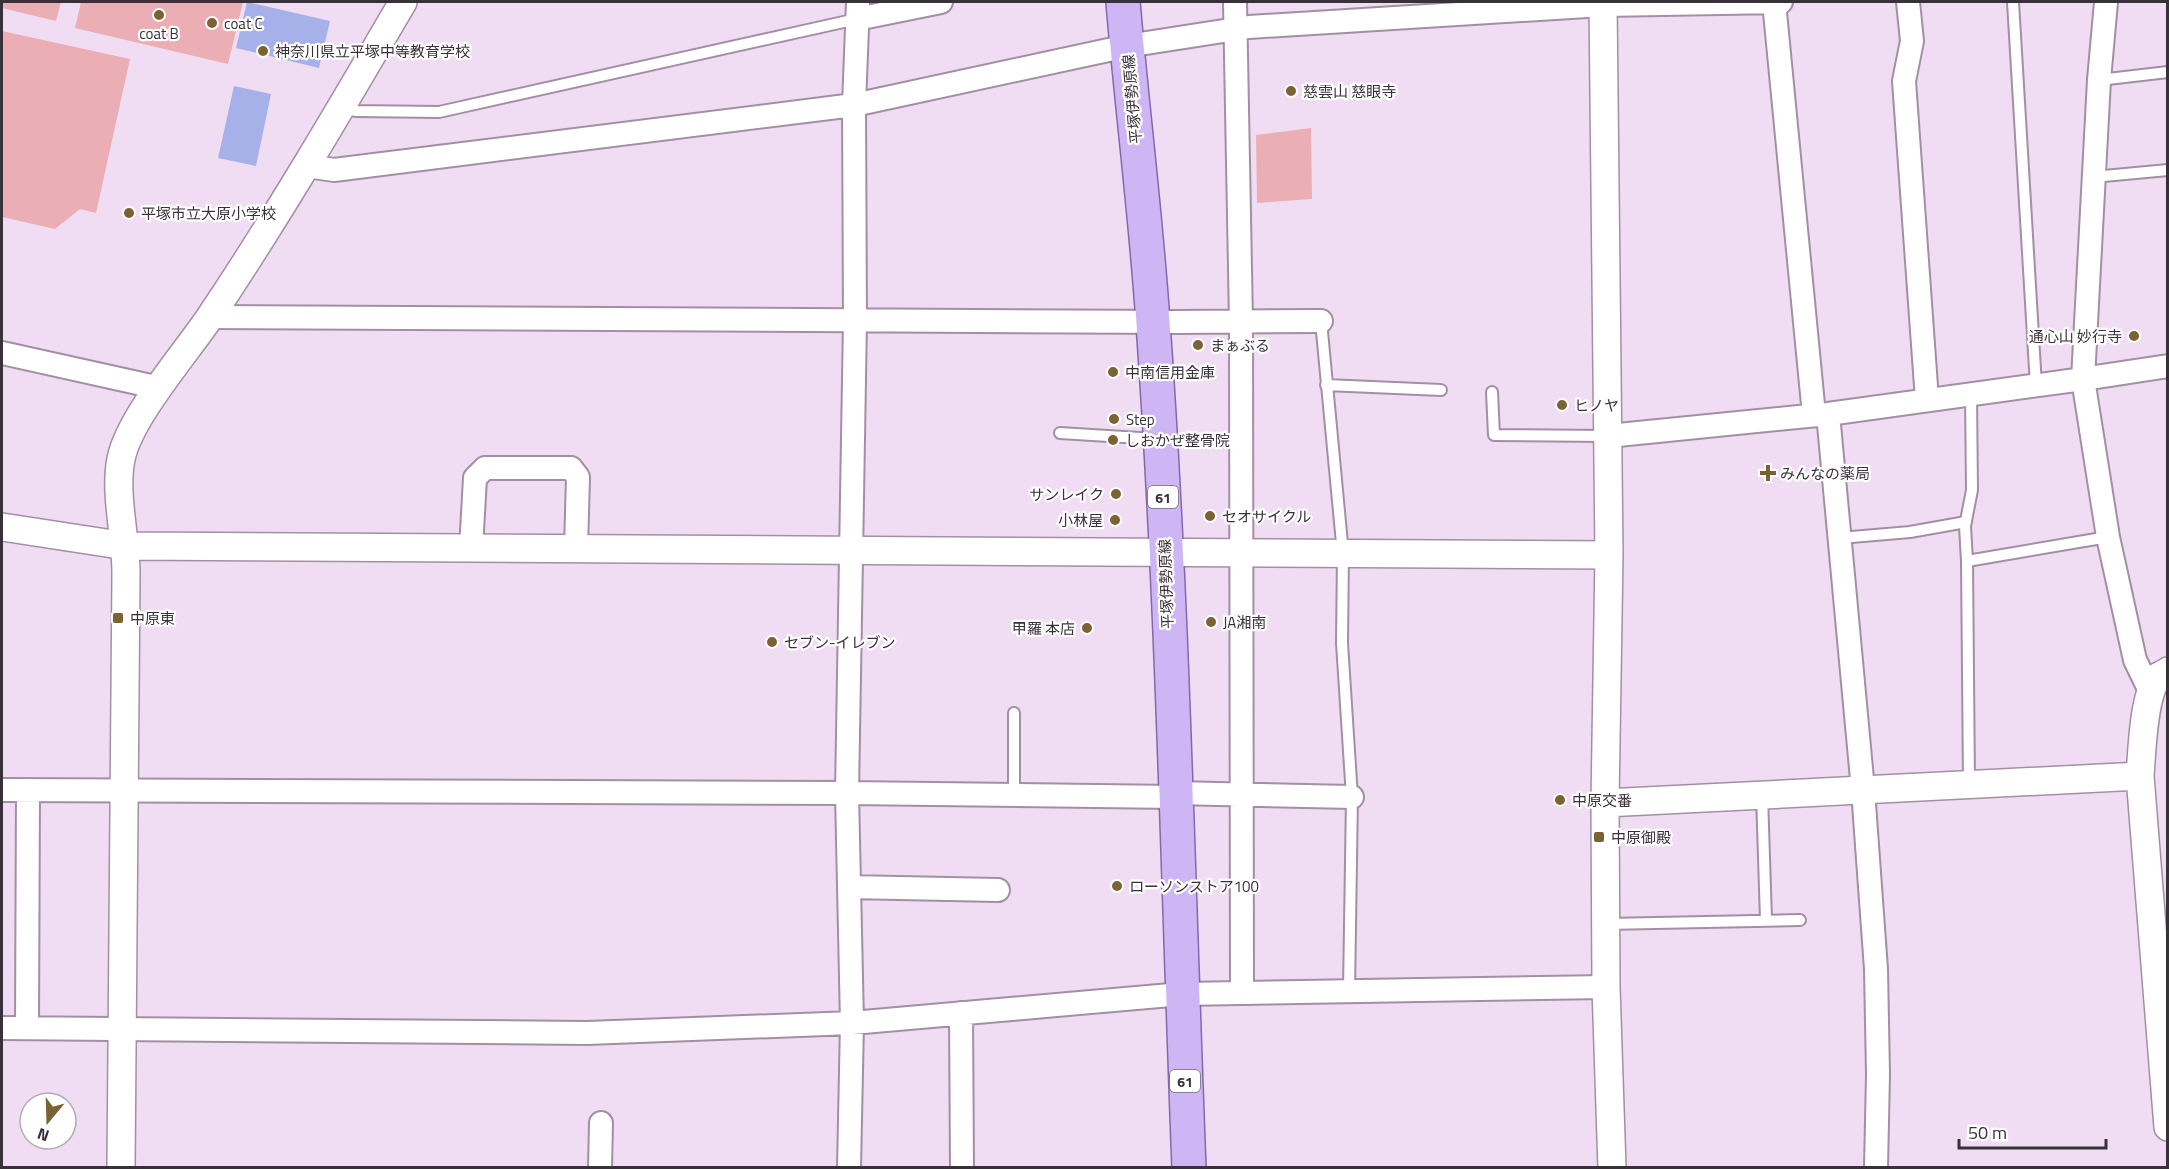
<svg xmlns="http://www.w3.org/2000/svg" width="2169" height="1169" font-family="'Titillium Web','Noto Sans JP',sans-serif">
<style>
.green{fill:#ebaeb4}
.water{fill:#a6b1e9}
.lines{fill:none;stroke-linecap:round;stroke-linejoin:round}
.service-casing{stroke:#a38fa4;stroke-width:14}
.minor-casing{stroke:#a38fa4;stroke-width:26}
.tertiary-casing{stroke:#a38fa4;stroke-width:30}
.primary-casing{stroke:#8468ae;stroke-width:36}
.service{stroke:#fff;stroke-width:10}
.minor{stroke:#fff;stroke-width:22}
.tertiary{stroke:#fff;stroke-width:27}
.primary{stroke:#ceb6f4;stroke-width:33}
.poi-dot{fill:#7a6233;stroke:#fff;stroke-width:2}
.labels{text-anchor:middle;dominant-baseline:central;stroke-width:4.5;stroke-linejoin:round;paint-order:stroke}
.shield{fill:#fff;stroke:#746f74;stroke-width:1.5}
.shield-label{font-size:14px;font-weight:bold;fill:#393139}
.poi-label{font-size:15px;fill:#393139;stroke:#fff;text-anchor:start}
.street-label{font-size:15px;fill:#393139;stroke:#fff}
</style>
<rect width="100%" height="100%" fill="#f1ddf3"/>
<!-- green -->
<path class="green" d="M2,2H61L56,21L2,8Z
M81,2H243L228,64L75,28Z
M2,31L130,59L96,213L80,209L55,229L2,217Z
M1311,128L1312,199L1257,203L1256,135Z"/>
<!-- water -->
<path class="water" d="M247,2L330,21L319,68L236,48Z
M234,86L271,94L256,166L218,158Z"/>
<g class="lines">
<defs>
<path id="service" d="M2013,2L2036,386
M2099,80L2168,72
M344,106L355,111L439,112L857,19
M2093,177L2168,170
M1321,321L1343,554L1342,643L1352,797L1349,990
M1326,385L1441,390
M1492,392L1494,435L1608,436
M1060,433L1156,439
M1840,538L1910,532L1966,522
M1967,561L2108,537
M1969,784L1967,561L1965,526L1972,490L1971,394
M1014,795V713
M1762,795L1766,920
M1606,924L1800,920"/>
<path id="minor" d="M1235,2L1241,322L1242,992
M1774,2L1814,415
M1908,2L1912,41L1904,81L1927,400
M2106,2L2099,80L2083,379L2108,537L2135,660L2151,693
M857,19L941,2
M307,166L334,170L854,105L1127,46L1249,27L1603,5L1781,2
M210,317L1177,322L1321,321
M2,353L160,388
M1828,414L1863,790L1876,969L1878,1074L1876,1168
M1608,436L1828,414L2083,379L2168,366
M471,549L475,478L485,468H571L578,477L576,549
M2,790L847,793L1176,797
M1175,793L1352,797
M849,887L998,890
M961,1013L962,1168
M2,1028L587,1033L852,1023L1182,994L1606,987
M27,1028L28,790
M600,1168L601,1123
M849,1168L852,1023L847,793L855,320L854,105L858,2"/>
<path id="tertiary" d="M1603,2L1609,555L1605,803L1606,987L1612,1168
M2,527L126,546L1609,555
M2168,671C2167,672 2160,676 2159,676C2143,694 2142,752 2140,776L2168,1127
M1605,803L2140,776
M121,1168L126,573C126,537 114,493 121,459C129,418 185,354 210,317C279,214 341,108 403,2"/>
<path id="primary" d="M1123,2C1132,109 1146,216 1153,323C1173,604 1178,886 1189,1168"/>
</defs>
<!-- service casing -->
<use href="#service" class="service-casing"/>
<!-- minor casing -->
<use href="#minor" class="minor-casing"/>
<!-- tertiary casing -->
<use href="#tertiary" class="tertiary-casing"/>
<!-- primary casing -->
<use href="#primary" class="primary-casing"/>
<!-- service -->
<use href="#service" class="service"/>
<!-- minor -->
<use href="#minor" class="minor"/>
<!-- tertiary -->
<use href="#tertiary" class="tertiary"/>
<!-- primary -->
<use href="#primary" class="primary"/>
</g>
<!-- markers -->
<g class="poi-dot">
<circle cx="159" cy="15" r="6"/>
<circle cx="212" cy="23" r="6"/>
<circle cx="263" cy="51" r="6"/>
<circle cx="1291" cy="91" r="6"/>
<circle cx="129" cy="213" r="6"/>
<circle cx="2134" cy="336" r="6"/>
<circle cx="1198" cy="345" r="6"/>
<circle cx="1113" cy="372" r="6"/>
<circle cx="1562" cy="405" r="6"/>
<circle cx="1114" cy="419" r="6"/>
<circle cx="1113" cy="440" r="6"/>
<path d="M1765 464h6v6h6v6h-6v6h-6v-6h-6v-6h6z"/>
<circle cx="1116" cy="494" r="6"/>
<circle cx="1210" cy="516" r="6"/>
<circle cx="1115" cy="520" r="6"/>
<rect x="112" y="612" width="12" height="12" rx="3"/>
<circle cx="1211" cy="622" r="6"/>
<circle cx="1087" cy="628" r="6"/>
<circle cx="772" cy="642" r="6"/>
<circle cx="1560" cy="800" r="6"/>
<rect x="1593" y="831" width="12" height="12" rx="3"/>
<circle cx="1117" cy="886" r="6"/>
</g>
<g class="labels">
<!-- shield labels -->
<g class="shield">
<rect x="1148" y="486" width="30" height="22" rx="4.5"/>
<rect x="1170" y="1070" width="30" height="22" rx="4.5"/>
</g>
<g class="shield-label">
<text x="1163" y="497">61</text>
<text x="1185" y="1081">61</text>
</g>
<!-- poi labels -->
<g class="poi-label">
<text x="224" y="23">coat C</text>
<text x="159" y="33" text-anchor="middle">coat B</text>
<text x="275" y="51">神奈川県立平塚中等教育学校</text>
<text x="1303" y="91">慈雲山 慈眼寺</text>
<text x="141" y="213">平塚市立大原小学校</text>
<text x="2122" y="336" text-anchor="end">通心山 妙行寺</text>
<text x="1210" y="345">まぁぶる</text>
<text x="1125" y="372">中南信用金庫</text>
<text x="1574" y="405">ヒノヤ</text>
<text x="1126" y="419">Step</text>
<text x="1125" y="440">しおかぜ整骨院</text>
<text x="1780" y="473">みんなの薬局</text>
<text x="1104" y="494" text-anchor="end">サンレイク</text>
<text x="1222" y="516">セオサイクル</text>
<text x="1103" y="520" text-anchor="end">小林屋</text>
<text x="130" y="618">中原東</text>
<text x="1223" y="622">JA湘南</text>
<text x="1075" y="628" text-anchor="end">甲羅 本店</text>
<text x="784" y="642">セブン-イレブン</text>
<text x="1572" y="800">中原交番</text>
<text x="1611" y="837">中原御殿</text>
<text x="1129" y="886">ローソンストア100</text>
</g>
<!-- street labels -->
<g class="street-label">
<text transform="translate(1132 99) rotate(-95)">平塚伊勢原線</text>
<text transform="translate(1166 584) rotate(-92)">平塚伊勢原線</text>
</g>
</g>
<!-- border -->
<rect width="2169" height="1169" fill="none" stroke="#393139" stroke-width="6"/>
<!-- north arrow -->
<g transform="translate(48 1121) rotate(199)"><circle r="28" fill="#ffffff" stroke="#b0adb0" stroke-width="1.5"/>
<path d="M0-4.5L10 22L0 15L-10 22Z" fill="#7a6233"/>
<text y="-9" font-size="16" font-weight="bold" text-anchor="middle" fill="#393139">N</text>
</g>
<!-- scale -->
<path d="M1959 1139v9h147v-9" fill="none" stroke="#393139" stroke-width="3"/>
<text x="1968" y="1139" font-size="18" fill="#393139" stroke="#ffffff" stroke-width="4.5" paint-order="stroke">50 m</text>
</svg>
